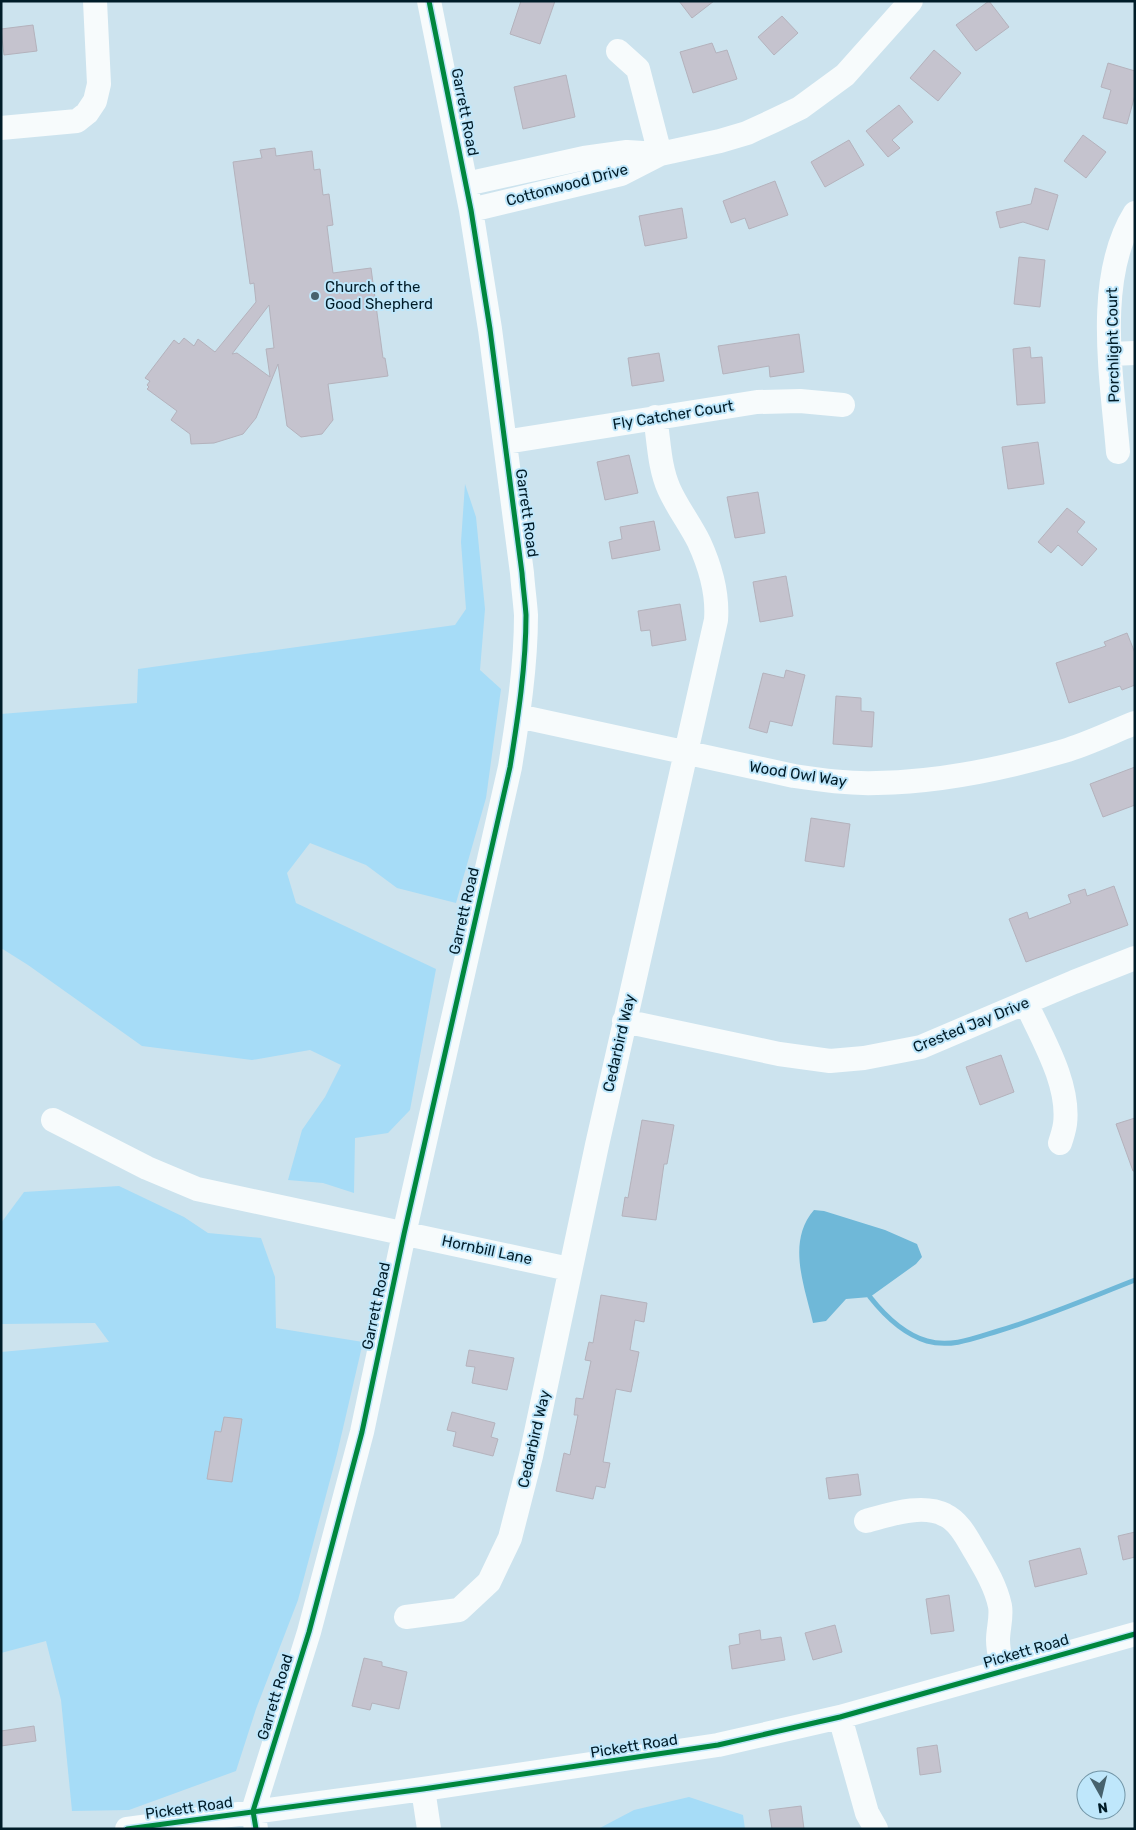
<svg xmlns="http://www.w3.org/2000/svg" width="1136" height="1830" font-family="Rubik,sans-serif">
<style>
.green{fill:#a6dcf7}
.water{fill:#6fb8d8}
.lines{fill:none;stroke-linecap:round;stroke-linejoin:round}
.stream{stroke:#6fb8d8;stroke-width:5}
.building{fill:#c5c3ce;stroke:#b4b2bc;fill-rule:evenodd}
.minor{stroke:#f7fbfc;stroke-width:24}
.cycleway-casing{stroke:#bfe7fb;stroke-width:8}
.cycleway{stroke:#00873e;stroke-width:5}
.poi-dot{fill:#47626d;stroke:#bfe7fb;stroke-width:2}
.labels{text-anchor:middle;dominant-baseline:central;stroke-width:4;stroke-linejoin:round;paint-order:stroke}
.street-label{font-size:15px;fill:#001c28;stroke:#bfe7fb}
.poi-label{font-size:15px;fill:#001c28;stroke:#bfe7fb;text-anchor:start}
</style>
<rect width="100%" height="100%" fill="#cce3ee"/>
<!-- green -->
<path class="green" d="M465,484L476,517L485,609L480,670L501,689L486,798L456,903L397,888L366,865L310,843L287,873L296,903L436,969L410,1110L388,1133L355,1138L354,1193L323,1183L288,1180L302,1130L325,1097L341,1065L310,1050L252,1060L142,1046L28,965L1,948V714L137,703L138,669L455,625L466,609L461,542Z
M119,1186L184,1217L208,1233L261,1238L275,1277L276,1328L363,1342L337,1454L298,1600L256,1709L236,1771L129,1810L72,1811L61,1700L46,1641L1,1653V1352L109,1342L95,1323L1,1324V1223L24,1192Z
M689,1797L743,1815L745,1829H598L634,1810Z"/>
<!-- water -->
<path class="water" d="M814,1210L824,1211L885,1230L917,1244L922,1257L916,1264L870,1297L846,1299L826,1321L813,1323C805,1287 786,1242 814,1210Z"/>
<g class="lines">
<!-- stream -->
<path class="stream" d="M870,1297C885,1316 903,1334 927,1341C951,1348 975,1338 998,1331C1045,1317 1089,1298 1135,1280"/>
</g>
<!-- building -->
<path class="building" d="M521,1H555L540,44L510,34Z
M679,1H714L692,18Z
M989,1L1009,27L976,51L956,25Z
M782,16L798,33L774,55L758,37Z
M33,25L37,51L4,55L1,29Z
M712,43L716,53L727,50L737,79L693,93L680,52Z
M934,50L961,73L938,101L910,78Z
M1108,63L1135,71V95L1127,124L1103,118L1111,90L1101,87Z
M566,75L575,117L523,129L514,87Z
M899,105L913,122L892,140L900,148L888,157L866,131Z
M1083,135L1106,152L1086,178L1064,161Z
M849,140L864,165L825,187L811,162Z
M275,148L276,156L312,151L314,170L320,169L323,195L329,194L333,225L327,226L333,273L371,268L383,358H385L388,376L328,384L333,420L322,434L301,437L287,426L278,364L256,418L243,434L214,443L191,444L190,434L171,420L177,411L147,389L149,387L147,385L150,381L145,378L174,340L179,344L184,338L194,346L198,339L215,352L256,302L254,283L250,284L233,162L262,158L260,150ZM269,305L274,348L266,349L270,377L237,353L232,354Z
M775,181L788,215L749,229L745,218L731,223L723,201Z
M1035,188L1058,195L1048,230L1023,222L1000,228L996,212L1031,204Z
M682,208L687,238L645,246L639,216Z
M1019,257L1045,260L1040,307L1014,304Z
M799,334L804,372L770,377L769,366L723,374L718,346Z
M1030,347L1031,358L1042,357L1045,403L1017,405L1013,349Z
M659,353L664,381L632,386L628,358Z
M1038,442L1044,484L1008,489L1002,447Z
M629,455L638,493L605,500L597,462Z
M758,492L765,533L735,538L727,497Z
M1067,508L1085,522L1077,532L1097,549L1082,566L1058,545L1051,553L1038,542Z
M654,521L660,550L612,559L609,542L622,539L620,527Z
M786,576L793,616L760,622L753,582Z
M680,604L686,640L652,646L650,630L641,631L638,611Z
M1127,633L1135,653V685L1122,690L1120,686L1069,703L1056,663L1106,646L1104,642Z
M786,670L805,675L792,726L770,721L767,733L749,728L763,673L784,678Z
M836,696L861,698V711L874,712L872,747L833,744Z
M1135,767V805L1103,817L1090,784Z
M811,818L850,824L844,867L805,861Z
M1114,886L1128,925L1026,962L1009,919L1027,912L1029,919L1071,903L1068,895L1085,889L1087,896Z
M1001,1055L1014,1092L980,1105L966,1067Z
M1135,1118V1171H1133L1116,1124Z
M642,1120L674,1125L667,1164H664L656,1220L622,1216L625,1197L628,1198Z
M601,1295L647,1303L644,1322L635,1320L630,1350L639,1352L631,1392L616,1389L603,1462L610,1463L605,1488L596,1486L593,1499L556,1491L564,1453L570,1455L578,1415H574L576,1398L583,1399L591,1361L585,1360L589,1342L593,1343Z
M469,1350L514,1358L507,1390L472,1383L475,1367L466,1366Z
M452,1412L495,1423L491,1437L498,1439L493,1456L453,1446L456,1432L447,1430Z
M224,1417L242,1419L232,1482L207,1479L215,1431L221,1432Z
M858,1474L861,1495L829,1499L826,1478Z
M1135,1532V1557L1123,1560L1118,1536Z
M1080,1548L1087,1574L1035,1587L1029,1561Z
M949,1595L954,1631L931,1634L926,1599Z
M835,1625L842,1652L813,1660L805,1633Z
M760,1630L761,1640L781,1637L785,1660L732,1669L729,1646L740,1644L739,1634Z
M364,1658L382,1662V1666L407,1672L399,1709L372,1703L370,1710L352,1706Z
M34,1726L36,1741L1,1746V1731Z
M937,1745L941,1772L920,1775L917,1748Z
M801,1806L804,1829H772L769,1810Z"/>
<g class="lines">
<!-- minor -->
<path class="minor" d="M618,51L638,69L660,154
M1,128L77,121L87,113L95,101L99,84L95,1
M466,184L584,158L627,152L658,154
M471,210L621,174L660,154L720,141L747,133L773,121L800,108L845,75L911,1
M1111,354L1135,353
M505,442L757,402L800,401L843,405
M1118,452C1112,378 1094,278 1135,213
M518,716L794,776C821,780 849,784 877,783C937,782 1006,768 1064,751C1088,744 1112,732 1135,723
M1026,1003C1042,1038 1070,1084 1065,1124C1064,1131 1062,1137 1060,1143
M624,1021L779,1054L830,1061L864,1058L921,1047L1074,982L1135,958
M53,1120L147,1168L197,1189L569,1269
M866,1521C889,1515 922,1503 945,1515C960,1522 968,1540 976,1553C986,1570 996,1587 1000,1606C1002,1617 998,1629 998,1640C998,1651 1001,1661 1003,1671
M406,1617L459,1610L489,1582L510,1538L531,1456L597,1145L716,620C718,594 710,566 699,542C690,524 677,507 669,489C659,467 659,440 655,417
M840,1717L867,1813L876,1829
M423,1789L429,1829
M127,1829L423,1789L718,1745L840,1717L1135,1634
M256,1829L253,1811L309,1632L362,1432L404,1234L510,767C518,717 526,666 526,615C525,601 523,587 522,573L490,329L471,210L429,1"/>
<defs>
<path id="cycleway" d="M127,1829L423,1789L718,1745L840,1717L1135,1634
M256,1829L253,1811L309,1632L362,1432L404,1234L510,767C518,717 526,666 526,615C525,601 523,587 522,573L490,329L471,210L429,1"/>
</defs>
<!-- cycleway casing -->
<use href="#cycleway" class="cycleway-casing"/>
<!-- cycleway -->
<use href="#cycleway" class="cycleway"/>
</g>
<!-- markers -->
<circle class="poi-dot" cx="315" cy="296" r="5"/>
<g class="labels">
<!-- street labels -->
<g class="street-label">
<text transform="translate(465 112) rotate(79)">Garrett Road</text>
<text transform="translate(567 185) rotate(-15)">Cottonwood Drive</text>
<text transform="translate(1113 345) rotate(-91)">Porchlight Court</text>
<text transform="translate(673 415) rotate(-9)">Fly Catcher Court</text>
<text transform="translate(527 513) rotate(82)">Garrett Road</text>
<text transform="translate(798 774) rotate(9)">Wood Owl Way</text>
<text transform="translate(464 911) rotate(-77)">Garrett Road</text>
<text transform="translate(971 1025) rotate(-22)">Crested Jay Drive</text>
<text transform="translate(619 1043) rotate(-77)">Cedarbird Way</text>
<text transform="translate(487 1250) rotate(12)">Hornbill Lane</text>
<text transform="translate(376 1306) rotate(-78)">Garrett Road</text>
<text transform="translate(534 1439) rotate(-77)">Cedarbird Way</text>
<text transform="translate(1026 1651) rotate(-16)">Pickett Road</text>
<text transform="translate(275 1697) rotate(-73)">Garrett Road</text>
<text transform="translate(634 1746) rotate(-9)">Pickett Road</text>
<text transform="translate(189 1808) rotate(-8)">Pickett Road</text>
</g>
<!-- poi labels -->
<g class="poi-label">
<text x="325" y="287">Church of the<tspan x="325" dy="17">Good Shepherd</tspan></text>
</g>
</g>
<!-- border -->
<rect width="1136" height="1830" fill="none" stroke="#001c28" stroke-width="5"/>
<!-- north arrow -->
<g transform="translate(1101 1795) rotate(172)"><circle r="24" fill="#bfe7fb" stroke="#7396a7"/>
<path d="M0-4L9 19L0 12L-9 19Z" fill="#47626d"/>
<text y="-8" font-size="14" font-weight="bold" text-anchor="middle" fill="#001c28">N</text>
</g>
</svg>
